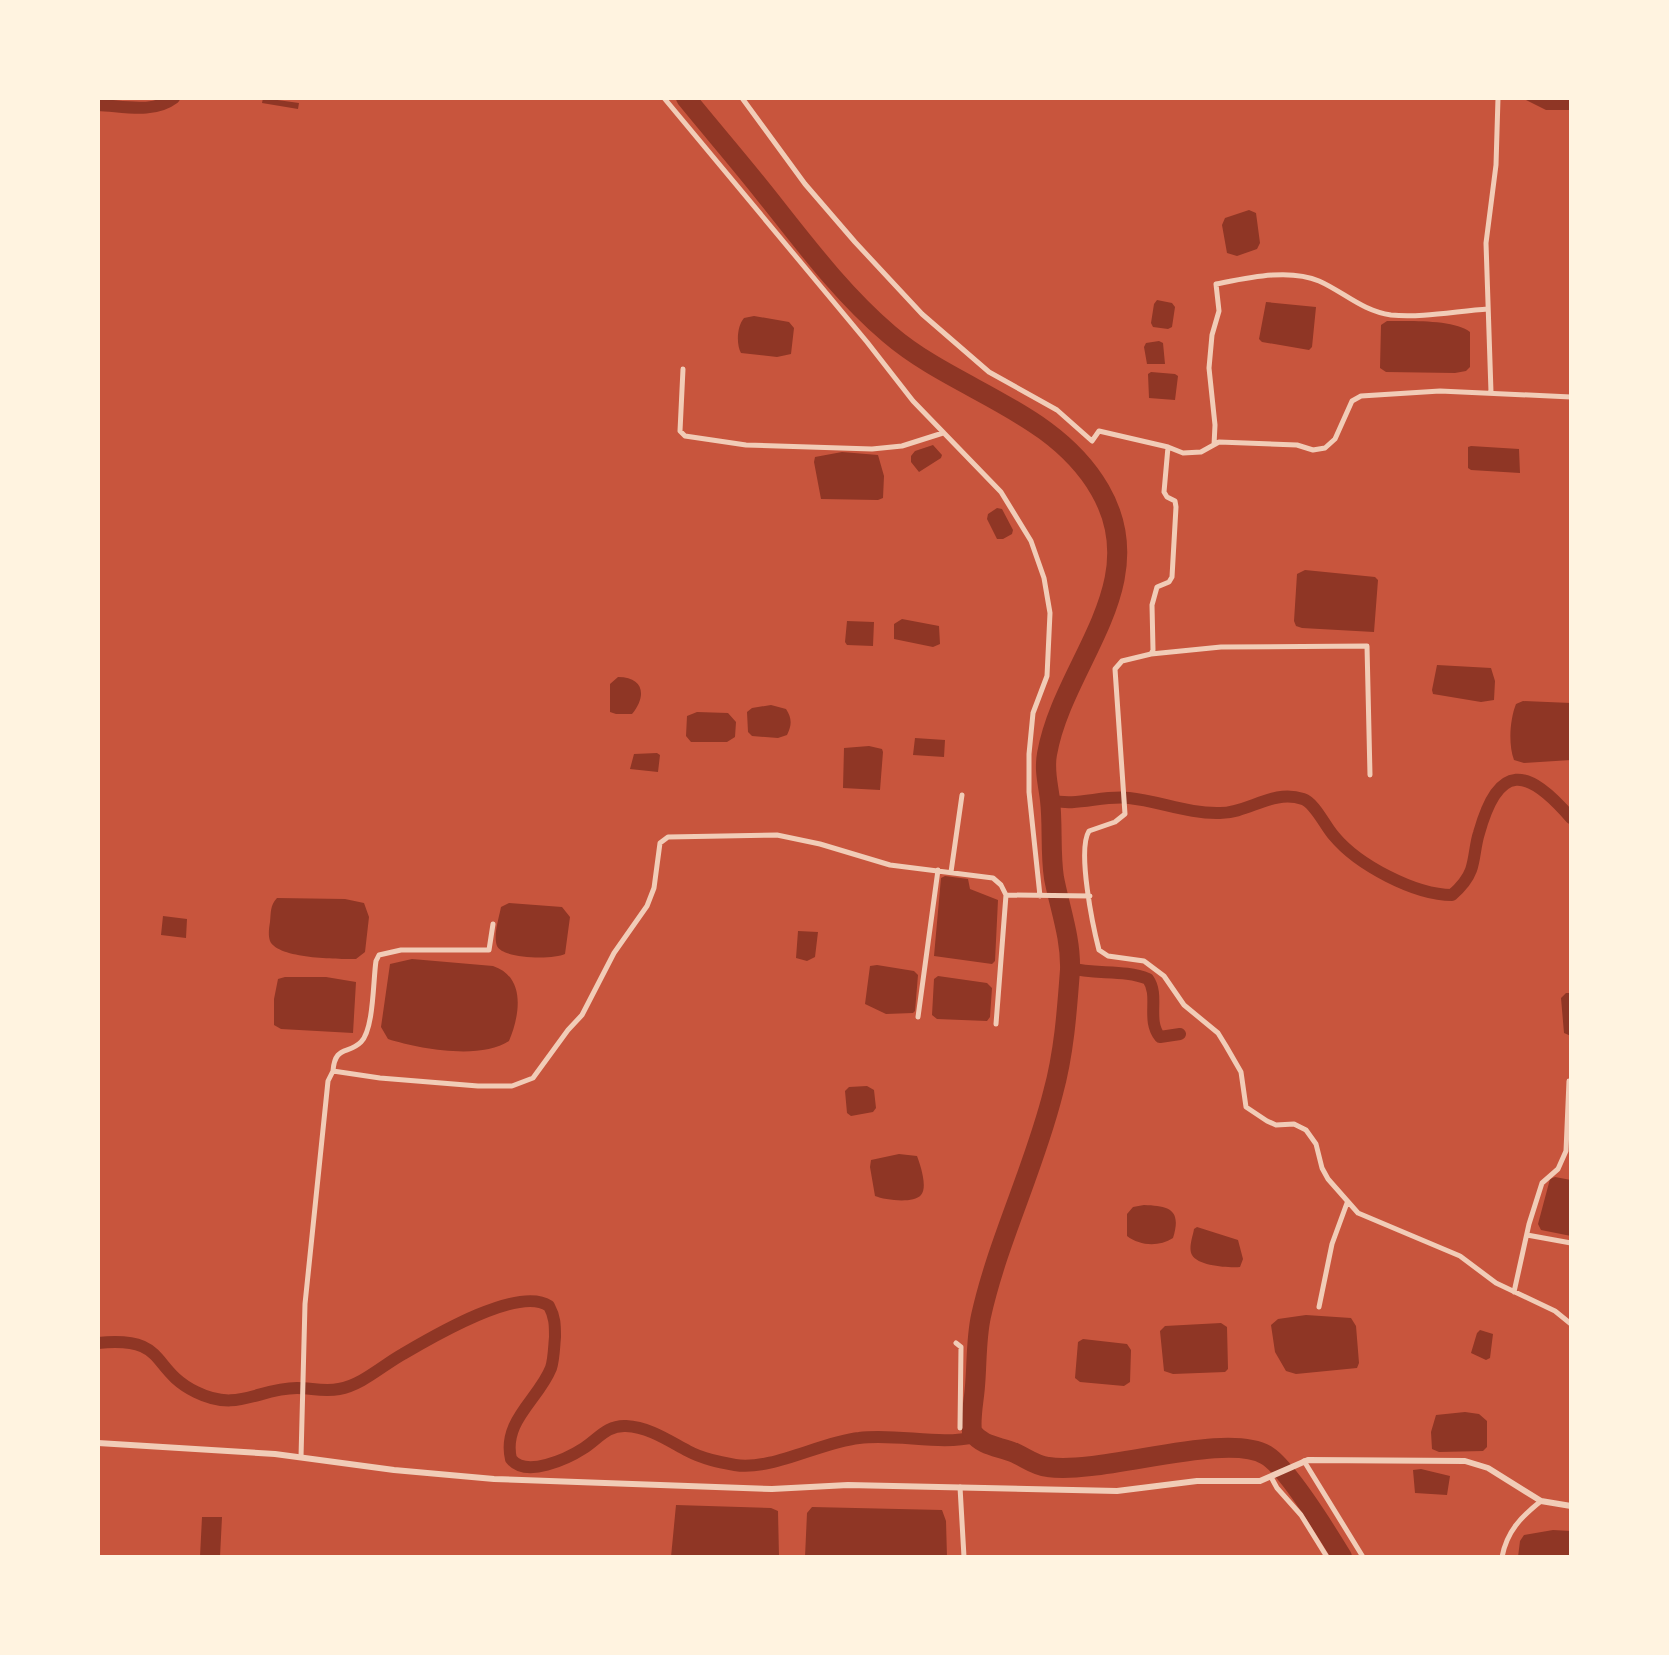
<svg xmlns="http://www.w3.org/2000/svg" width="1669" height="1655" font-family="Signika,sans-serif">
<style>
.water{fill:#8f3625}
.lines{fill:none;stroke-linecap:round;stroke-linejoin:round}
.canal{stroke:#8f3625;stroke-width:12}
.river{stroke:#8f3625;stroke-width:20}
.minor{stroke:#f1ccb7;stroke-width:5}
.tertiary{stroke:#f1ccb7;stroke-width:6}
</style>
<rect width="100%" height="100%" fill="#c8553d"/>
<!-- water -->
<path class="water" d="M263,98L299,103L298,109L262,103Z
M1571,98V110H1546L1524,99Z
M1249,210L1256,213L1260,243L1257,249L1237,256L1227,253L1222,225L1225,218Z
M1157,300L1172,303L1175,307L1172,327L1168,329L1153,327L1151,323L1154,304Z
M1266,302L1316,307L1312,347L1309,350L1262,342L1259,339Z
M754,316L789,322L794,328L791,354L777,357L741,353C736,344 737,326 744,318Z
M1387,321C1407,321 1455,319 1470,332V367L1466,371L1455,373L1386,372L1380,368L1381,325Z
M1159,341L1163,343L1165,364H1147L1144,347L1146,343Z
M1151,372L1175,374L1178,376L1175,400L1149,398L1148,374Z
M933,445L942,455L941,458L919,472L911,462V456L915,451Z
M1471,446L1519,449L1520,473L1471,470L1468,468V447Z
M842,452L878,455L884,476L883,498L878,500L821,499L814,462L815,457Z
M997,508L1002,509L1013,530L1012,534L1003,539H997L987,519L988,514Z
M1305,570L1375,577L1378,580L1374,632L1302,628L1296,626L1294,621L1297,574Z
M902,619L939,626L940,644L933,647L894,639V624Z
M847,621L874,622L873,646L847,645L845,642Z
M1437,665L1491,668L1495,681L1494,700L1481,702L1433,694L1432,690Z
M618,677C644,677 647,696 632,714H616L610,712V684Z
M1523,701L1571,703V760L1524,763L1514,760C1508,744 1510,719 1516,704Z
M771,705L786,709C792,718 792,725 787,735L778,738L752,736L748,732L747,712L752,708Z
M697,712L728,713L736,722L735,737L727,742H691L686,736L687,716Z
M915,738L945,740L944,757L913,755Z
M869,746L882,749L883,752L880,790L843,788L844,748Z
M657,753L660,755L658,772L630,769L634,754Z
M945,876L968,879L970,889L998,900L995,961L992,964L934,956L941,878Z
M277,898L345,899L364,903L369,917L365,952L356,959C338,959 278,959 270,941C268,935 269,928 270,922C271,913 270,905 277,898Z
M509,903L562,907L570,917L565,954C553,960 503,959 497,946C493,935 499,918 501,907Z
M163,916L187,919L186,938L161,935Z
M798,931L818,932L815,957L807,961L796,958Z
M412,959L493,966C526,977 520,1015 509,1041C481,1060 419,1049 388,1039L381,1027L390,964Z
M877,965L914,971L918,975L915,1011L913,1013L886,1014L865,1004L870,966Z
M938,976L987,983L992,988L990,1017L987,1021L937,1019L932,1015L934,979Z
M285,977H326L356,982L353,1033L281,1029L274,1025V999L278,979Z
M1566,993H1571V1036L1564,1033L1561,998Z
M867,1086L874,1090L876,1108L873,1112L851,1116L847,1113L845,1091L849,1087Z
M899,1154L917,1156C920,1164 928,1187 921,1195C913,1204 885,1200 875,1196L870,1167L871,1160Z
M1555,1177L1571,1180V1236L1541,1230L1538,1224L1550,1179Z
M1144,1205C1169,1206 1182,1209 1173,1238C1159,1247 1140,1246 1127,1236V1214L1133,1207Z
M1197,1227L1238,1240L1243,1259L1240,1267C1229,1268 1198,1266 1192,1255C1188,1248 1193,1236 1194,1229Z
M1306,1315L1351,1318L1356,1326L1359,1363L1357,1368L1296,1374L1286,1371L1275,1352L1271,1325L1278,1319Z
M1221,1323L1227,1327L1228,1369L1225,1372L1173,1374L1164,1371L1160,1331L1165,1326Z
M1480,1330L1493,1334L1490,1358L1486,1360L1471,1353L1477,1333Z
M1083,1339L1127,1344L1131,1350L1130,1382L1124,1386L1080,1382L1075,1378L1078,1342Z
M1465,1412L1479,1414L1487,1421V1447L1483,1451L1439,1452L1432,1449L1431,1432L1436,1415Z
M1421,1469L1450,1476L1447,1495L1415,1493L1413,1470Z
M676,1505L771,1508L778,1511L779,1557H671Z
M812,1507L942,1510L946,1521L947,1557H805L807,1513Z
M202,1517H222L220,1557H200Z
M1553,1530L1571,1531V1557H1518L1520,1541L1524,1535Z"/>
<g class="lines">
<!-- canal -->
<path class="canal" d="M98,105C123,106 153,114 174,98
M1050,800C1077,807 1101,795 1129,798C1159,801 1189,814 1220,813C1249,813 1272,789 1303,799C1315,803 1325,826 1334,836C1358,865 1415,895 1452,895C1460,888 1467,881 1471,870C1475,859 1475,845 1479,833C1499,762 1527,767 1571,818
M1070,968C1095,975 1124,969 1148,979C1160,996 1146,1020 1160,1037L1180,1034
M98,1343C169,1336 149,1369 196,1392C238,1413 258,1388 297,1388C311,1388 324,1392 339,1389C362,1385 383,1365 403,1354C432,1337 519,1285 549,1306C555,1317 555,1325 555,1337C554,1347 554,1359 551,1368C539,1399 502,1421 511,1459C526,1478 567,1459 584,1448C598,1439 607,1425 626,1426C649,1427 669,1441 688,1451C703,1459 719,1462 735,1465C771,1471 821,1442 859,1438C898,1433 939,1446 975,1437"/>
<!-- river -->
<path class="river" d="M686,98C712,130 739,161 765,194C804,243 841,293 889,334C955,391 1054,410 1100,490C1155,585 1063,663 1047,754C1044,771 1048,783 1050,800C1053,826 1050,852 1054,878C1060,909 1071,938 1070,970C1067,1011 1064,1053 1053,1093C1034,1169 998,1240 981,1316C976,1339 977,1363 975,1386C974,1401 970,1417 972,1432C983,1447 999,1446 1015,1453C1026,1458 1036,1466 1048,1467C1102,1475 1225,1431 1266,1455C1287,1467 1328,1534 1342,1557"/>
<!-- minor -->
<path class="minor" d="M664,98L867,342L913,401L1001,492L1031,541L1044,578L1050,613L1047,676L1033,713L1029,754V792L1040,896
M742,98L805,184L855,242L922,314L989,372L1057,410L1092,441L1099,431L1168,447L1164,492L1167,497L1175,501L1176,507L1172,577L1169,582L1157,587L1152,605L1153,650L1151,654L1122,661L1115,669L1125,814L1115,822L1089,831C1077,850 1093,927 1099,950L1108,956L1144,961L1164,976L1184,1005L1218,1033L1226,1046L1241,1072L1246,1107L1267,1121L1276,1125L1294,1124L1306,1130L1316,1144L1322,1168L1328,1179L1358,1213L1460,1256L1496,1283L1555,1311L1571,1324
M683,369L680,431L685,436L746,445L872,449L902,446L943,433
M1491,392L1486,243L1496,165L1498,98
M1214,445L1215,425L1209,368L1212,335L1219,311L1216,284C1247,278 1289,268 1319,281C1344,292 1362,311 1391,315C1422,318 1457,311 1488,309
M1168,447L1183,453L1201,452L1219,442L1297,445L1313,450L1325,448L1335,439L1352,401L1361,396L1440,391L1571,397
M1151,654L1221,647L1367,646L1370,775
M951,872L962,795
M918,1017L938,870
M996,1024L1006,895
M333,1071C335,1045 348,1055 361,1042C374,1029 373,980 376,961L379,955L401,950H489L493,924
M1527,1235L1571,1243
M1514,1292L1529,1224L1542,1183L1558,1169L1566,1151L1569,1081
M1319,1307L1332,1244L1347,1203
M956,1343L961,1347L960,1428
M301,1457L305,1304L328,1081L333,1071L380,1078L478,1086H512L533,1078L568,1030L582,1015L614,953L647,906L654,888L660,843L668,837L777,835L820,844L890,865L993,878L1001,885L1006,895L1090,896
M1304,1461L1363,1557
M1271,1477L1277,1488L1301,1515L1327,1557
M960,1487L964,1557
M1502,1557C1507,1531 1521,1517 1541,1501"/>
<!-- tertiary -->
<path class="tertiary" d="M98,1443L275,1454L394,1470L494,1479L772,1489L848,1485L1117,1491L1197,1481H1260L1308,1460L1465,1461L1488,1468L1541,1501L1571,1506"/>
</g>
<!-- border -->
<rect width="1669" height="1655" fill="none" stroke="#fff3e0" stroke-width="200"/>
</svg>
